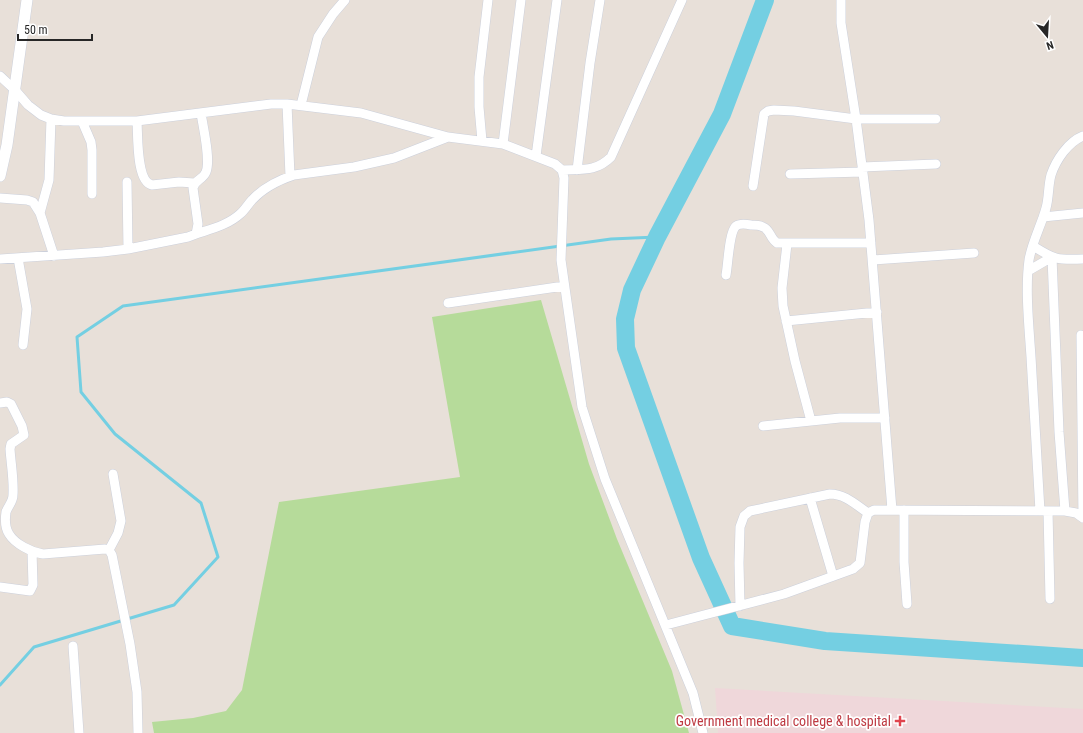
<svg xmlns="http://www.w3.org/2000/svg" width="1083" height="733" font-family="'Roboto Condensed',sans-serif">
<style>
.medical{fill:#efd7da}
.green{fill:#b6db9a}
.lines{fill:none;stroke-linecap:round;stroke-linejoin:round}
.stream{stroke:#74cfe2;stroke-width:3}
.river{stroke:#74cfe2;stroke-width:18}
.minor-casing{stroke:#ccd0db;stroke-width:10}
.tertiary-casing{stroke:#ccd0db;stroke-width:12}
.minor{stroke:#fff;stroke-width:9}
.tertiary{stroke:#fff;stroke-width:11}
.health-dot{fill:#e0444e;stroke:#fff;stroke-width:1.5}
.labels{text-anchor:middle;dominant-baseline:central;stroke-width:3.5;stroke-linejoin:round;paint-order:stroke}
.health-label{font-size:14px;fill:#be3a42;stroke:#fff;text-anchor:end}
</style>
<rect width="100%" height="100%" fill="#e8e0d9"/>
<!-- medical -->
<path class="medical" d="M715,688L1083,709V733H718Z"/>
<!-- green -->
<path class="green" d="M541,300L589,464L617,539L672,671L689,733H154L152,722L193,718L226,711L242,690L279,502L460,477L432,317Z"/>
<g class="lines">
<!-- stream -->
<path class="stream" d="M0,685L34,647L174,605L218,557L201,503L115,434L81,392L77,337L123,306L611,239L657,237"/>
<!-- river -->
<path class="river" d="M765,0L722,114L657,237L632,290L625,319L626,348L701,558L732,626L825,641L1083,658"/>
<defs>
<path id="minor" d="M841,0V23L856,119L869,220L892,510
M0,76L15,90L28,105L41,115L51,119L64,121H137L271,104H287L361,113L448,137L503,144L555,164L562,170L564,178L561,260L582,407L605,479L693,693L703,733
M287,104L290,176
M301,105L318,37L333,14L345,0
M82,121L91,142L92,150V194
M137,121C138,135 136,182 152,185L179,182L194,183
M482,141L479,107V77L488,0
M503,144L521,0
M536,156L557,0
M862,167L936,164
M562,170C582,169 596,172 611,157L682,0
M577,170L590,63L600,0
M790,174L863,172
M127,182L128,249
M753,186L764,114L768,111L774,110L794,111L856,119H936
M0,198L27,200L33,202L40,213L54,256
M40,213L49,180L51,119
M1043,217L1083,213
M196,234C211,229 228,225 240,214C245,210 248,204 252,200C263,188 279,180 294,175L354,167L394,158L448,137
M787,244L782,288L783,306L795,361L811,421
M1033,246C1055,260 1057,260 1083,259
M18,258L27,309L23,345
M0,259L103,252L128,249L188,237L196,234L198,224L193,188C195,179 203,180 206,172C211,160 203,127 201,113
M873,260L974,253
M1028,271L1052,257L1059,432L1065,511
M726,275C728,265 729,232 736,226C740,223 746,224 751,225C755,225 760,225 763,227C770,229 770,239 777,243H871
M448,303L564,286
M786,321L877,312
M1081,335L1083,518
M0,403L7,402L11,404L22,426L24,435L11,444L10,449C11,464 14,480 13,495C13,502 8,506 6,512C5,519 5,528 9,534C15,544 31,552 43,554L105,549L109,550L112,555L130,644L137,692L138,733
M763,426L840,418H885
M810,498L833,576
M904,510V562L907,604
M1040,511C1037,460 1034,408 1031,357C1029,327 1025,289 1029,260C1032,242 1041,226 1046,208C1049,198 1048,186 1051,175C1056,160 1068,142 1083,136
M1048,511L1050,599
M109,550L118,533L121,521L113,474
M0,587L30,591L33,585L32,551
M740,606L739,563L740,527L744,516L750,511L830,494C845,494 856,505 868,513
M666,625L784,594L853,569L860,563L865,522L868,513L874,510L1065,511L1076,513L1083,518
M73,646L79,733"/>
<path id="tertiary" d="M0,176L7,145L27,0"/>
</defs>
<!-- minor casing -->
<use href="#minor" class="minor-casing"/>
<!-- tertiary casing -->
<use href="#tertiary" class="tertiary-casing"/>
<!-- minor -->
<use href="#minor" class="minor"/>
<!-- tertiary -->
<use href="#tertiary" class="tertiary"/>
</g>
<!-- markers -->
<path class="health-dot" d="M898 715h4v4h4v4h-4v4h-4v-4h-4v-4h4z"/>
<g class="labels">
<!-- health labels -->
<g class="health-label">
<text x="891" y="721">Government medical college &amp; hospital</text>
</g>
</g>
<!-- north arrow -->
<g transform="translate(1047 36) rotate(162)" stroke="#ffffff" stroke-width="3" paint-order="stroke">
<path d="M0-3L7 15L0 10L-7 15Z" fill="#272727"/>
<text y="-6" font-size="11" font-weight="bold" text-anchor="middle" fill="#272727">N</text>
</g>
<!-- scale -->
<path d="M18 34v6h74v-6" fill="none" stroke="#272727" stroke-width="2"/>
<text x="24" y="34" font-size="12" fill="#272727" stroke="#ffffff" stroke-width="3" paint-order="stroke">50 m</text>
</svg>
